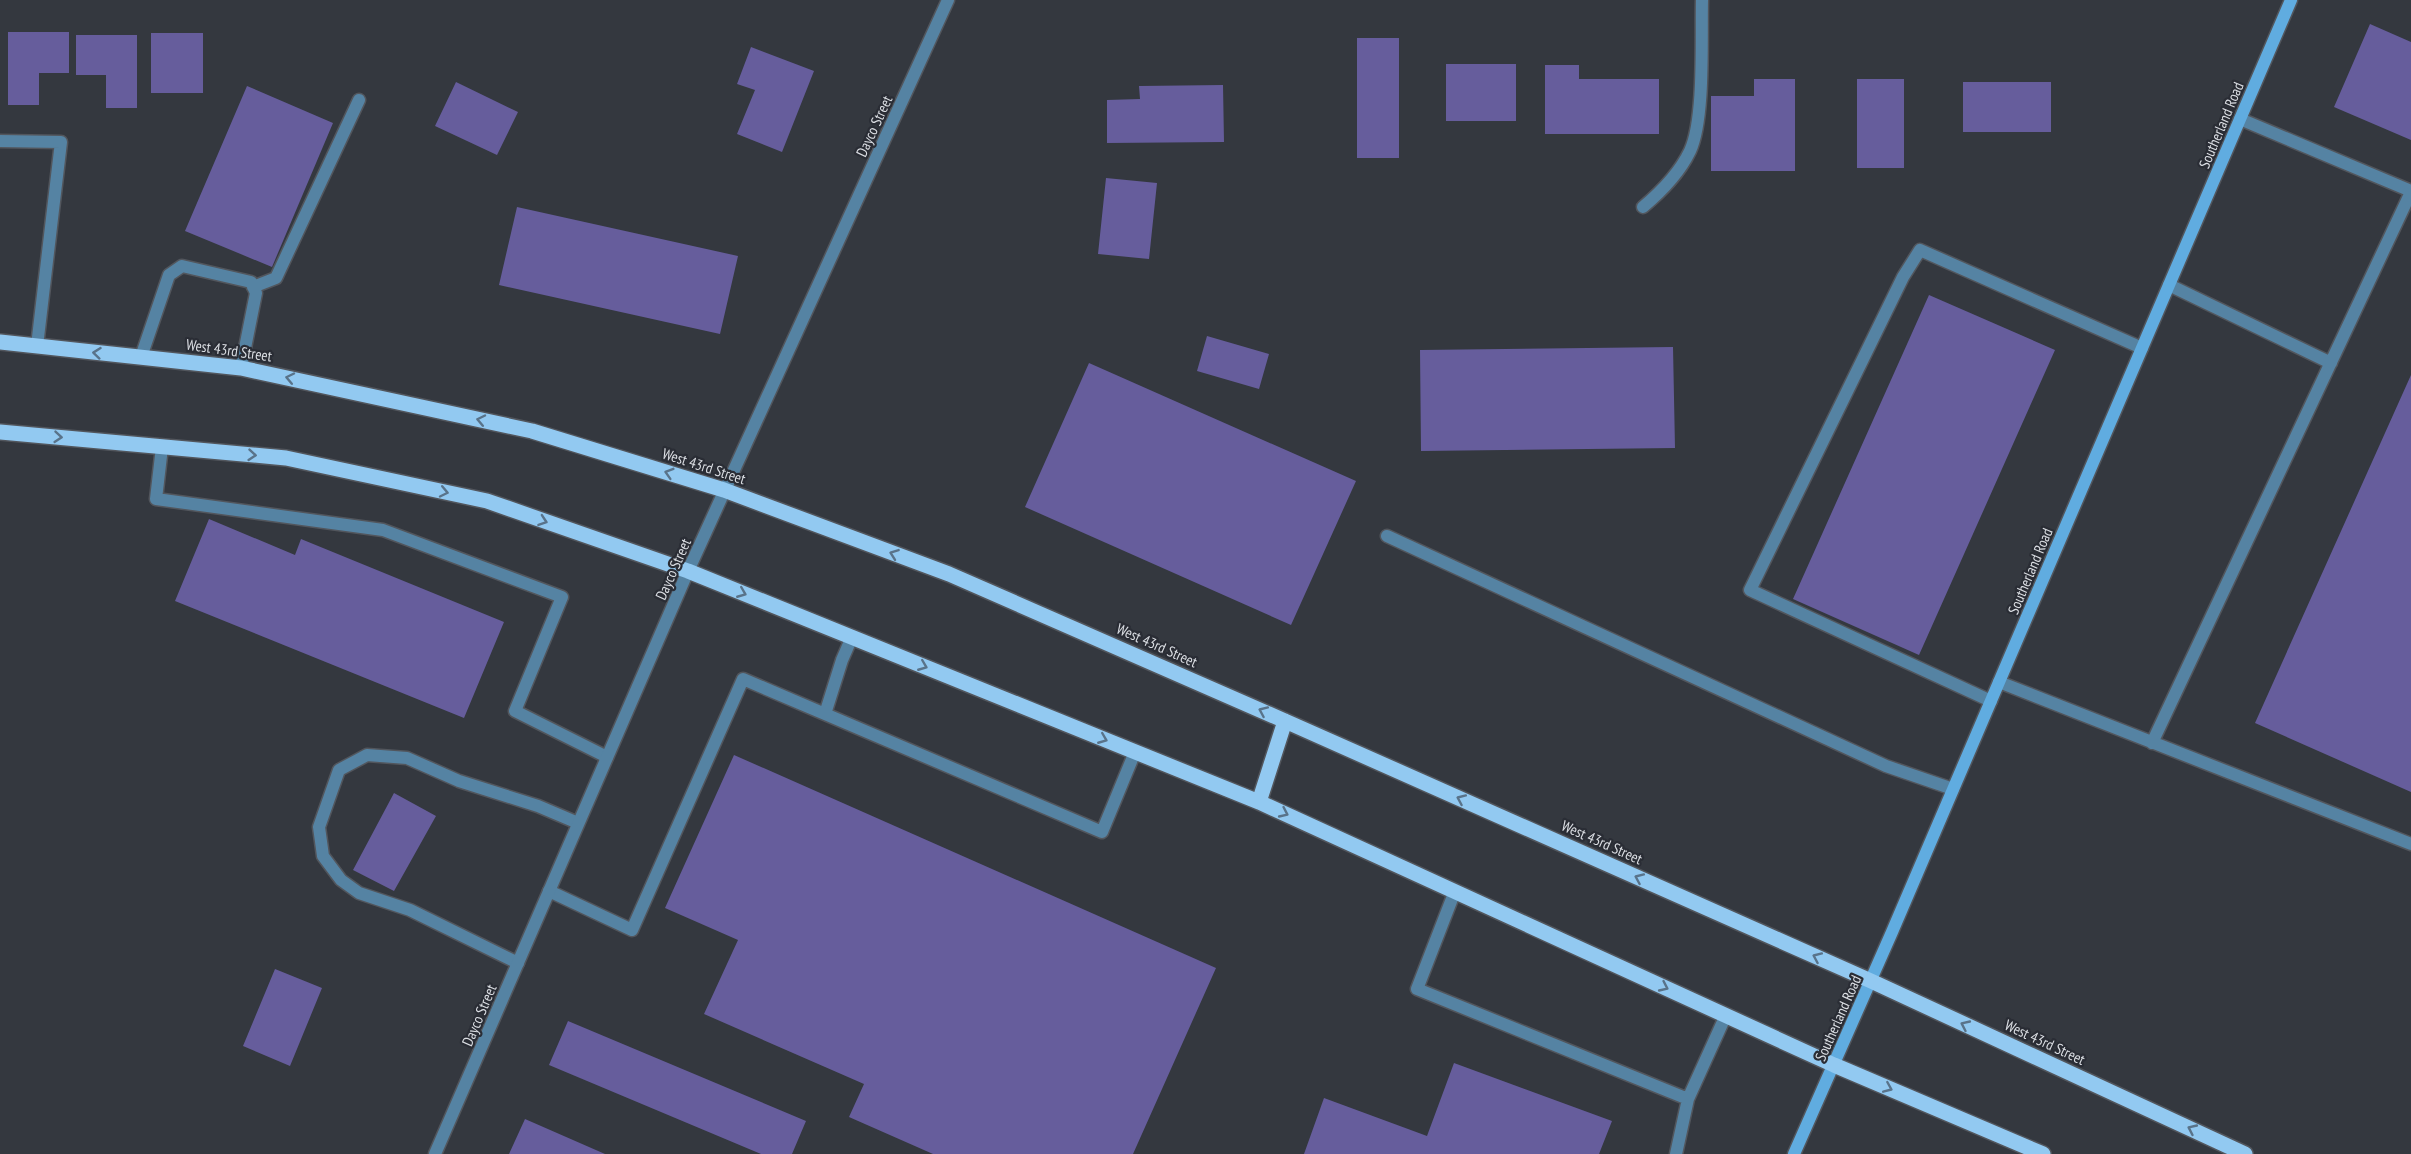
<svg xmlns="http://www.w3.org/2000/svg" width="2411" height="1154" font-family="'PT Sans Narrow',sans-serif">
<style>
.building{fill:#665d9c}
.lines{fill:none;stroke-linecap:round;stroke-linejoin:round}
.lane-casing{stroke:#52565d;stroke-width:15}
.street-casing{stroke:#52565d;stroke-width:15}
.secondary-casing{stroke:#52565d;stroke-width:15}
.primary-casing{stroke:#52565d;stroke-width:18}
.lane{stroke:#5583a3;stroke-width:12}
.street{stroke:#5583a3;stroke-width:12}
.secondary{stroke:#60ace0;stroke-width:12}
.primary{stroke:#92c9f1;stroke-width:15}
.oneway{stroke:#59738a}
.labels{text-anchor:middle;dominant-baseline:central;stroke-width:4.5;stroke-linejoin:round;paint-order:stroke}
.street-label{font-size:15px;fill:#dbdee3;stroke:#2a2d35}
</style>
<rect width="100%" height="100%" fill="#34383f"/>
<!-- building -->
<path class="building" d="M2370,24L2411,42V140L2334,107Z
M8,32H69V73H39V105H8Z
M151,33H203V93H151Z
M76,35H137V108H106V75H76Z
M1357,38H1399V158H1357Z
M751,47L814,71L782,152L737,134L755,90L737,84Z
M1446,64H1516V121H1446Z
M1545,65H1579V79H1659V134H1545Z
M1754,79H1795V171H1711V96H1754Z
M1857,79H1904V168H1857Z
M456,82L518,112L497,155L435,126Z
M1963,82H2051V132H1963Z
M1223,85L1224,142L1107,143V100L1140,99L1139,86Z
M247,86L333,123L272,267L185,231Z
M1106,178L1157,183L1149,259L1098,254Z
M517,207L738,256L720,334L499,285Z
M1929,295L2055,350L1919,655L1793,599Z
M1207,336L1269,354L1259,389L1197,371Z
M1673,347L1675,448L1421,451L1420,350Z
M1089,363L1356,481L1291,625L1025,507Z
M2411,375V792L2255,723Z
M209,519L295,555L301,539L504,622L464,718L175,601Z
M734,755L1216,968L1133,1154H933L849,1117L864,1084L704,1014L738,940L665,908Z
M394,793L436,816L394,891L353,870Z
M275,969L322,988L290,1066L243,1046Z
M568,1021L806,1121L792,1154H761L549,1065Z
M1454,1063L1612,1121L1599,1154H1304L1324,1098L1427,1136Z
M525,1119L605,1154H509Z"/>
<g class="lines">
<defs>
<path id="lane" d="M2240,119L2411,191
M1643,207C1662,191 1679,174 1690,151C1705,119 1701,38 1702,0
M2169,285L2331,363
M253,287L276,278L359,100
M141,357L169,275L182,266L251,282L256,293L241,368
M162,447L156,499L383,530L562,597L515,711L607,757
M1387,536L1886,766L1953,789
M852,637L842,660L825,714L1102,832L1135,752
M1999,682L2411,844
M1991,701L1750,590L1903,277L1920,250L2142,348
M2152,743L2411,192
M549,891L632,930L743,679L825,714
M1455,891L1417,989L1688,1099L1726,1015
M518,963L410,910L359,893L341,880L323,856L319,827L339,770L367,755L407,758L459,781L538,806L578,823
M1676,1154L1688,1099"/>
<path id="street" d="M0,141L61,142L37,346
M435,1154L688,571L948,0"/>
<path id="secondary" d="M1794,1154L1892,932L2291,0"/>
<path id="primary" d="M0,342L241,368L532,431L724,490L949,574L1285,721L1871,981L2245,1154
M0,432L286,458L487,501L688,571L1259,802L1834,1065L2043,1154
M1259,802L1285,721"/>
</defs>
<!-- lane casing -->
<use href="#lane" class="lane-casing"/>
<!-- street casing -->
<use href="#street" class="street-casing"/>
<!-- secondary casing -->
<use href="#secondary" class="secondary-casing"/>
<!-- primary casing -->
<use href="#primary" class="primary-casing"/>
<!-- lane -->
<use href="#lane" class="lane"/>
<!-- street -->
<use href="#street" class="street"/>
<!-- secondary -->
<use href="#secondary" class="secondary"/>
<!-- primary -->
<use href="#primary" class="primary"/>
</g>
<!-- one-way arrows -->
<defs><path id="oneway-chevron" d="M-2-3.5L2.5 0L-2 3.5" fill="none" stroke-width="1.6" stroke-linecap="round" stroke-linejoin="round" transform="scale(1.5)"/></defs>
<g class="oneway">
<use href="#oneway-chevron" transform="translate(97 353) rotate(-174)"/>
<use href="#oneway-chevron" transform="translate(290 378) rotate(-168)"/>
<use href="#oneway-chevron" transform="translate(481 420) rotate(-168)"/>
<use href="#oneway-chevron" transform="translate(58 437) rotate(5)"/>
<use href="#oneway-chevron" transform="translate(252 455) rotate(5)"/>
<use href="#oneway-chevron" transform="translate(669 473) rotate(-163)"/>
<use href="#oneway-chevron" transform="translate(444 492) rotate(12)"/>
<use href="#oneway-chevron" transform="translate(543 521) rotate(19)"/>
<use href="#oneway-chevron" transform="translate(894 554) rotate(-160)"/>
<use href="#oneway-chevron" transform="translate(742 593) rotate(22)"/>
<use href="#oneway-chevron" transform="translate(923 666) rotate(22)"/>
<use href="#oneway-chevron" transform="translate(1263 711) rotate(-156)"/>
<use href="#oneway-chevron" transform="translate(1103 739) rotate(22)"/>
<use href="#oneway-chevron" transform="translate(1461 799) rotate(-156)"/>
<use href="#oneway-chevron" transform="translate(1284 813) rotate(25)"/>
<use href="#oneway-chevron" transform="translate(1639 878) rotate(-156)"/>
<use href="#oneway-chevron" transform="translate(1817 957) rotate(-156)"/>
<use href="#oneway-chevron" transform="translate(1664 987) rotate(25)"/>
<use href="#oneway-chevron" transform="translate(1965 1025) rotate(-155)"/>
<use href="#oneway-chevron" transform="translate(1888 1088) rotate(23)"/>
<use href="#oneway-chevron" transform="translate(2192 1129) rotate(-155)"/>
</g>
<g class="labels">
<!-- street labels -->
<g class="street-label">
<text transform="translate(2221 125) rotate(-67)">Southerland Road</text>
<text transform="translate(874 126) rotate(-65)">Dayco Street</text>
<text transform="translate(229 350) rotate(8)">West 43rd Street</text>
<text transform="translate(704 466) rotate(18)">West 43rd Street</text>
<text transform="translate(673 569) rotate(-66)">Dayco Street</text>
<text transform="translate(2030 571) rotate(-67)">Southerland Road</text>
<text transform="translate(1157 645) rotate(24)">West 43rd Street</text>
<text transform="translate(1602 842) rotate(24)">West 43rd Street</text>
<text transform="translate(479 1015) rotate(-67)">Dayco Street</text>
<text transform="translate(1838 1018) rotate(-66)">Southerland Road</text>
<text transform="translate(2045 1042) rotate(25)">West 43rd Street</text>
</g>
</g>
</svg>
